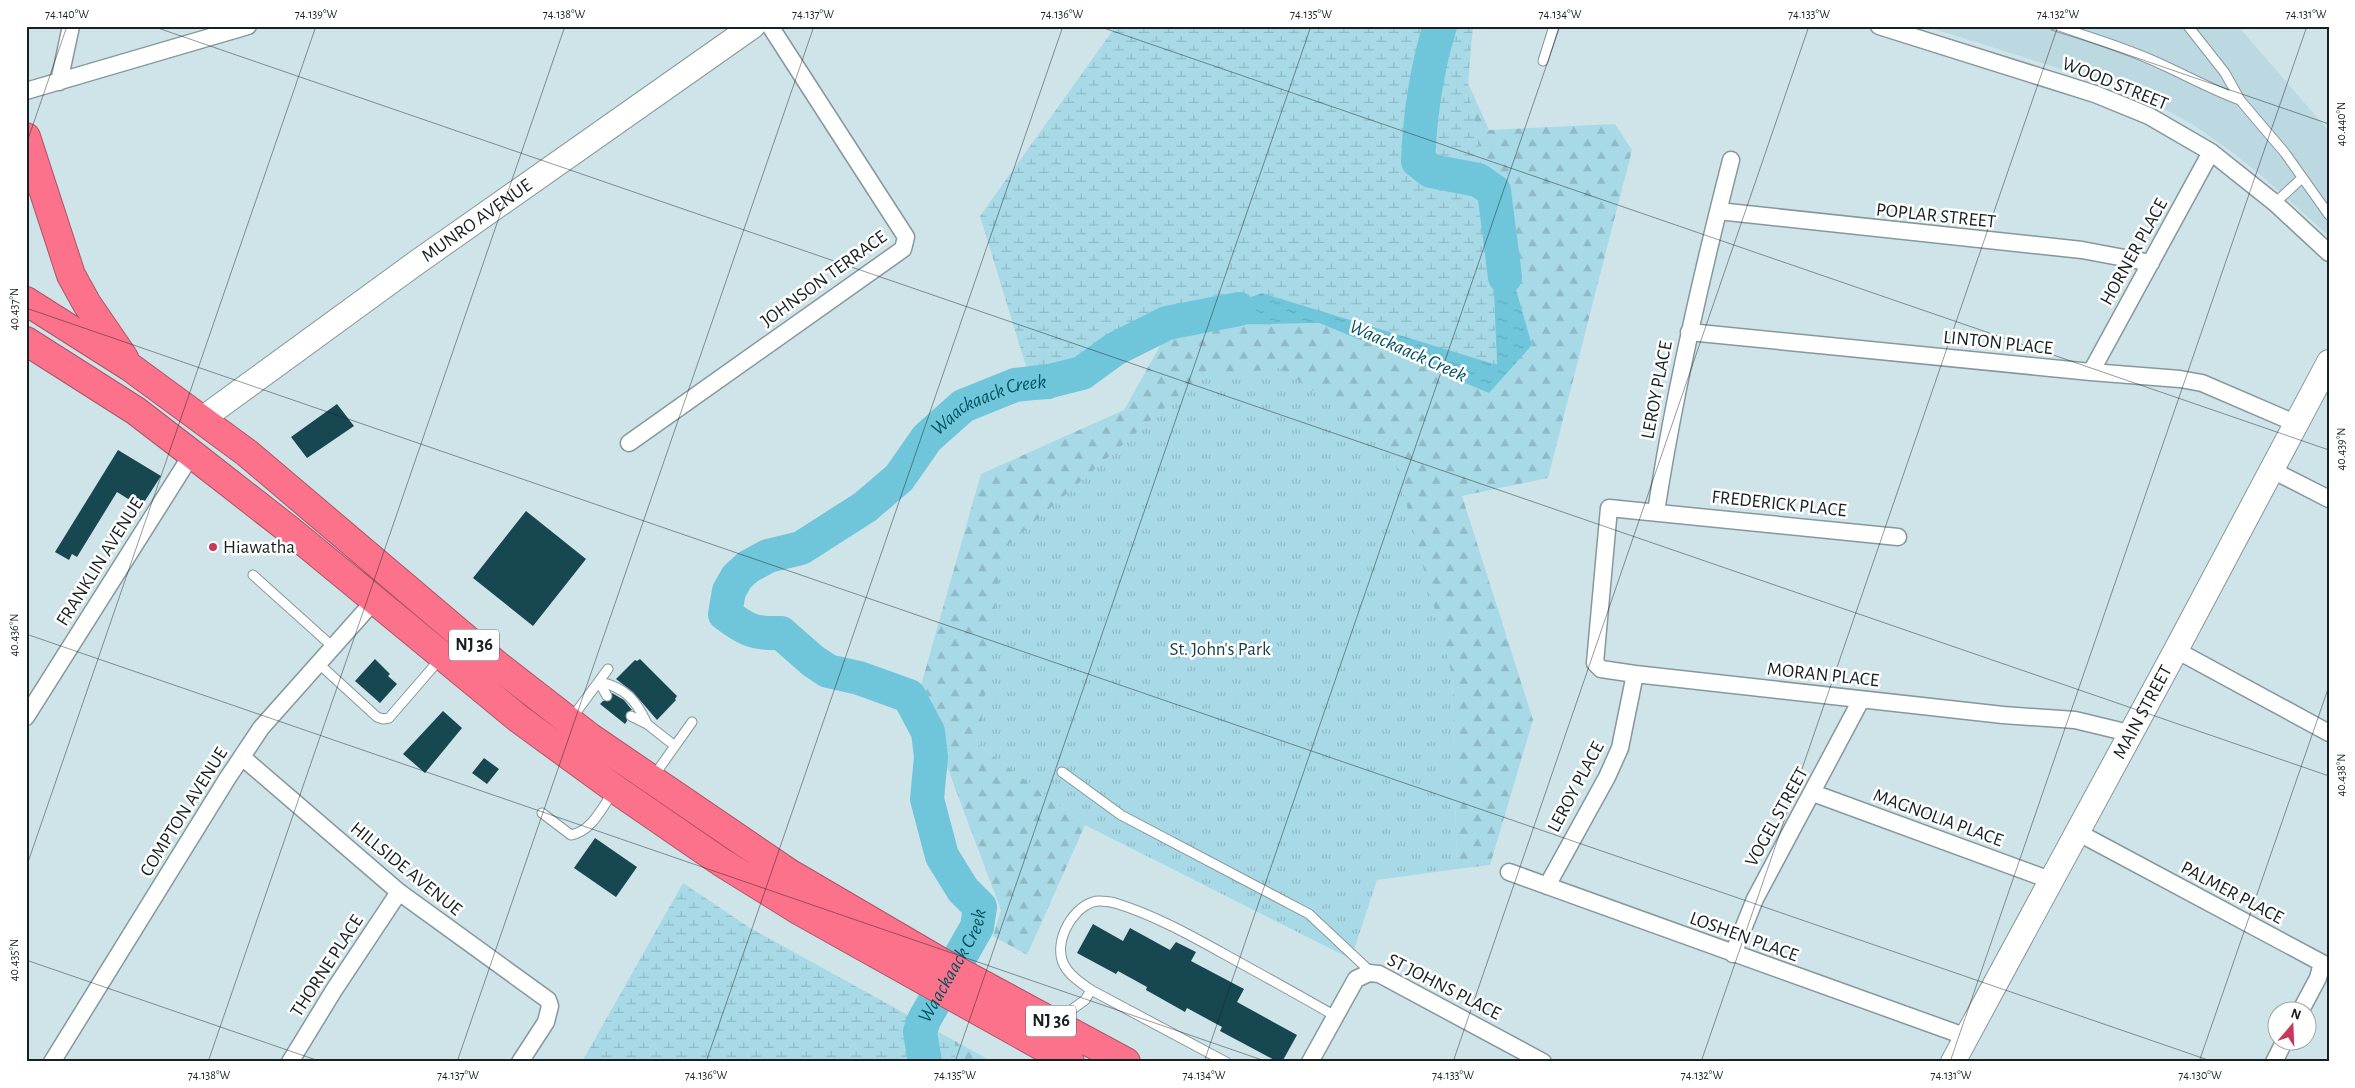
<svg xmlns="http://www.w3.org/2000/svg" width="2355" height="1088" font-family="'Alegreya Sans',sans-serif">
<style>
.built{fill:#bcd9e1}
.forest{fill:url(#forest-firs)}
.wetland{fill:url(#wetland-marsh)}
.park{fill:url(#park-tufts)}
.water{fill:url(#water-ripples)}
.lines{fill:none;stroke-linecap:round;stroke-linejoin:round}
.river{stroke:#6fc6da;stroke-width:34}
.building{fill:#174751}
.lane-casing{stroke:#85989d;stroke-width:11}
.street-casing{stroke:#85989d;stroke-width:19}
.secondary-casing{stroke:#85989d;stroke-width:26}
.highway-casing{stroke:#ac5566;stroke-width:30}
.lane{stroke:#fff;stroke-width:9}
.street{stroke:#fff;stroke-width:16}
.secondary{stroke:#fff;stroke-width:24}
.highway{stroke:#fc728b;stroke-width:28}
.ticks{fill:none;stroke:#182021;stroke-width:1;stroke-opacity:0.45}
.poi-dot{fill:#c7385a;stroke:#fff;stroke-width:2}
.labels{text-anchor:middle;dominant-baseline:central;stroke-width:5;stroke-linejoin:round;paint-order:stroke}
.shield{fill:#fff;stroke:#5d6364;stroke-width:1}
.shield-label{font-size:18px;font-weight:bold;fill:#182021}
.street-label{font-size:19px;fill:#182021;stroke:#fff}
.poi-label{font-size:19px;fill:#182021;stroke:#fff;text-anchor:start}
.park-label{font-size:19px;fill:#163f48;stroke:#fff}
.water-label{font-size:20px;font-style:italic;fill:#005260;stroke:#fff}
.neatline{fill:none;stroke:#182021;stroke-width:2}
.ticks-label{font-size:12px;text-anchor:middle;fill:#182021}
</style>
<defs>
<pattern id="forest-firs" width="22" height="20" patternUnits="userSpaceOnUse" patternTransform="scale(1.25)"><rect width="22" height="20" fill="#a7d9e6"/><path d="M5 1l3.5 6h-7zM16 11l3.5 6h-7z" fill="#8fbac5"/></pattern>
<pattern id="wetland-marsh" width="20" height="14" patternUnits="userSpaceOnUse" patternTransform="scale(1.25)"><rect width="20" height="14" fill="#a7d9e6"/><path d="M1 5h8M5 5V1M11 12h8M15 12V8" fill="none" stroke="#8fbac5"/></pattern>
<pattern id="park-tufts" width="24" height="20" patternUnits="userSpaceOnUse" patternTransform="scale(1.25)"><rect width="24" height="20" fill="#a7d9e6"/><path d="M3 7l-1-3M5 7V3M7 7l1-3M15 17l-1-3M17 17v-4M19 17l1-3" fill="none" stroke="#8fbac5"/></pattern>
<pattern id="water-ripples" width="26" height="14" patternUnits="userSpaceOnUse" patternTransform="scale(1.25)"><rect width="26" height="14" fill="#6fc6da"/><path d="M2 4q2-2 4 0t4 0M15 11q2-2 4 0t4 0" fill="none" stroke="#5faabb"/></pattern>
</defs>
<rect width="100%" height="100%" fill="#cfe4e9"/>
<!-- built -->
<path class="built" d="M1925,26H2238L2329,131V236L2263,177L2229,150L2192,124L2153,103L2111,85Z"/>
<!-- forest -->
<path class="forest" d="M1468,83L1489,130L1615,124L1632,150L1548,478L1462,496L1533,720L1490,865L1457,869L1452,675L979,745L1085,825L1027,955L993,936L1001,910L919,692L981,474L1124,410L1164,339L1215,325L1319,323L1489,393L1532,345L1483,175Z
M955,1041L993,1062H955Z"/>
<!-- wetland -->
<path class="wetland" d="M1116,26H1473L1468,83L1483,175L1490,199L1497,366L1262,293L1029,376L980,216Z
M683,883L750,928L955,1041V1062H582Z"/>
<!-- park -->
<path class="park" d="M1279,368L1390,442L1452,675L1457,869L1377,880L1351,959L1085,825L979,745L1002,550L1199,378Z"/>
<!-- water -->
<path class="water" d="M1490,199L1532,345L1489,393L1319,323L1214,325L1139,346L1072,390L1051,399L1031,400L1024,387L1029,376L1262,293L1497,365Z"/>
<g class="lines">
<!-- river -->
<g class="river">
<path d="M1440,26C1426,71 1420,114 1418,161L1431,171L1478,180L1494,191L1505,277"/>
<path id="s1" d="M925,1062L920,1032L924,1020L977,927L980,907L963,890L942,856L927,799L931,757L928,732L909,696L859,678L828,671L813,661L781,633C754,634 746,630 725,614L729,591L737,577L748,567L768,556L801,548L865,507L899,478L927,438L963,406L1015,385L1050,381L1082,373L1115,349L1167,323L1239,309"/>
</g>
</g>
<!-- building -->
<path class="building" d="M337,404L354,426L307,458L291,437Z
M118,450L161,476L141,507L117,492L77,557L72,554L69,560L55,552Z
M526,511L586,559L533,626L473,578Z
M375,659L390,674L388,676L397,684L380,703L355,681Z
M640,659L677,696L675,699L676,700L657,720L633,692L616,679L635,660L637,661Z
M612,693L624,700L632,710L626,713L627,721L625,724L600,704L603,701H610Z
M443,711L462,728L425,773L403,754Z
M484,758L499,769L487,784L472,773Z
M595,838L637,867L616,897L574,868Z
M1093,924L1123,941L1130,928L1170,950L1176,942L1196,952L1191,961L1244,989L1237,1002L1297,1035L1282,1062H1278L1220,1031L1222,1027L1187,1008L1185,1012L1146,990L1147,987L1118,971L1116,974L1077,953Z"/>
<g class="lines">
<defs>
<path id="lane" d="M2055,26C2091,37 2129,49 2163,65C2189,77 2213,90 2240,100
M2188,26L2225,73L2240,100L2285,153L2329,215
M1543,61L1554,26
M2275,203L2302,178
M253,575L333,647
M318,663L377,717L383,719L389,718L440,659
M599,682C625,687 636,700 647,724
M599,682L607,696
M631,716L647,724L675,746
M571,719L608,669
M1062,772L1121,815L1309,914L1372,973
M653,777L692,722
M542,813L571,835C592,831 602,808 613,792
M1056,1021L1085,1000L1091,990
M1226,1062L1091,990C1081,983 1070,976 1064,965C1053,943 1071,909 1093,902C1098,900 1110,902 1115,903C1154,915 1190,935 1226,955C1262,975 1299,995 1335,1016"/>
<path id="street" d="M1879,26L2095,94L2149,116L2211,152L2275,203L2329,253
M59,82L71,26
M26,91L248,26
M1718,211L2082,250L2151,263
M1689,332L2091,372L2180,379L2202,383L2295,423
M2091,372L2211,152
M629,443L903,249L906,237L770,26
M2272,470L2329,499
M1656,512C1674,393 1701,277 1731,160
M1898,537L1609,508L1595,663L1601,669L1635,674L2003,715L2075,720L2129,733
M2176,650L2329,733
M26,717L192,454
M242,757L399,892L548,1000L550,1006L546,1022L520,1062
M1813,793L2050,880
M2077,832L2322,963L2318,978L2301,1010
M1509,872L1967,1037
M1547,886L1607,777L1620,748L1635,674
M1733,954L1755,899L1861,700
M52,1062L227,779L261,728L374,601
M290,1062L334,990L399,892
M1310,1062L1356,979L1369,973L1379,974L1543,1062
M2274,1062L2285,1040"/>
<g id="secondary">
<path id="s2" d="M202,419L416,263L753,26"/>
<path id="s3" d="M1953,1062L2176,650L2329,362"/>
</g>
<path id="highway" d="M26,137L71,275L87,304L124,358
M26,301L130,367L247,453L497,665L591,738L789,873L941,962L1126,1062
M26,341L136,411L192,454L292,532L519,719L615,789L721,862L800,911L1070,1062"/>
</defs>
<!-- lane casing -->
<use href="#lane" class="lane-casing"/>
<!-- street casing -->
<use href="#street" class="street-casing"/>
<!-- secondary casing -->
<use href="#secondary" class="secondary-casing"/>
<!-- highway casing -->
<use href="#highway" class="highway-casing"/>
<!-- lane -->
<use href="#lane" class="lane"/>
<!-- street -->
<use href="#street" class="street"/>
<!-- secondary -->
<use href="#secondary" class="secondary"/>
<!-- highway -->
<use href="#highway" class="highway"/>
</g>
<!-- ticks -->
<path class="ticks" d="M152,26L2329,776M1098,26L2329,450M2044,26L2329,124M26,145L67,26M26,308L2214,1062M26,634L1268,1062M26,868L316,26M26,960L322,1062M208,1062L565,26M457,1062L814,26M706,1062L1063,26M955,1062L1311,26M1204,1062L1560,26M1453,1062L1809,26M1701,1062L2058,26M1950,1062L2307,26M2199,1062L2329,686"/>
<!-- markers -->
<circle class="poi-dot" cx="213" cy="547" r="5"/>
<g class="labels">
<!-- shield labels -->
<g class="shield">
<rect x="449" y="629.5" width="50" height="31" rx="4"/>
<rect x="1026" y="1005.5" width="50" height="31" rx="4"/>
</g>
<g class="shield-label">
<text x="474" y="645">NJ 36</text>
<text x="1051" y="1021">NJ 36</text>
</g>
<!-- street labels -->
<g class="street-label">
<text transform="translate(2115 84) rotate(22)">WOOD STREET</text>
<text transform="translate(1936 216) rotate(6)">POPLAR STREET</text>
<text stroke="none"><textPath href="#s2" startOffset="339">MUNRO AVENUE</textPath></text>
<text transform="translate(2134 252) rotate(-61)">HORNER PLACE</text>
<text transform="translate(824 279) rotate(-36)">JOHNSON TERRACE</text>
<text transform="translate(1998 343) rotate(6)">LINTON PLACE</text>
<text transform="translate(1657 390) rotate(-79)">LEROY PLACE</text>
<text transform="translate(1779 504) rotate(6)">FREDERICK PLACE</text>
<text transform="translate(100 562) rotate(-58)">FRANKLIN AVENUE</text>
<text transform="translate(1823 675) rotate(6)">MORAN PLACE</text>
<text stroke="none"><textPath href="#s3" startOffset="398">MAIN STREET</textPath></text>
<text transform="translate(1576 787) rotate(-62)">LEROY PLACE</text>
<text transform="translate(184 812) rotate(-58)">COMPTON AVENUE</text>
<text transform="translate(1777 817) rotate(-61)">VOGEL STREET</text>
<text transform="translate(1938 818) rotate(20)">MAGNOLIA PLACE</text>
<text transform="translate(406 869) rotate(39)">HILLSIDE AVENUE</text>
<text transform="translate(2232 893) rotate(28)">PALMER PLACE</text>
<text transform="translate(1744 937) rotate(20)">LOSHEN PLACE</text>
<text transform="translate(327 966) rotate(-57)">THORNE PLACE</text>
<text transform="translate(1444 987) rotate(27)">ST JOHNS PLACE</text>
</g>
<!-- poi labels -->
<g class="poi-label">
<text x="223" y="547">Hiawatha</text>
</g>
<!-- park labels -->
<g class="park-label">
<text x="1220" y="649">St. John's Park</text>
</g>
<!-- water labels -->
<g class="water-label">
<text transform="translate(1408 351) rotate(24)">Waackaack Creek</text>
<text stroke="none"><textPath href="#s1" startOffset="961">Waackaack Creek</textPath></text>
<text stroke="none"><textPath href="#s1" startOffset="105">Waackaack Creek</textPath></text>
</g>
</g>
<!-- border -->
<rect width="2355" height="1088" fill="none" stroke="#ffffff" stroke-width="55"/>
<!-- north arrow -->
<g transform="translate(2292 1026) rotate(19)"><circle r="24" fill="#ffffff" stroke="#a3a6a6"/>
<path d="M0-4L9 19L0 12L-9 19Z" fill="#c7385a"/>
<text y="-8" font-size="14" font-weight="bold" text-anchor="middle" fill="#182021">N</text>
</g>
<rect x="28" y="28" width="2300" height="1032" class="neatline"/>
<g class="ticks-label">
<text x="67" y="18">74.140°W</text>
<text x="316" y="18">74.139°W</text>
<text x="564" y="18">74.138°W</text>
<text x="813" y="18">74.137°W</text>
<text x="1062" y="18">74.136°W</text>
<text x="1311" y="18">74.135°W</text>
<text x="1560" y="18">74.134°W</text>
<text x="1809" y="18">74.133°W</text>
<text x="2058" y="18">74.132°W</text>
<text x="2306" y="18">74.131°W</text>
<text transform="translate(2341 124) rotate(-90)" y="4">40.440°N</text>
<text transform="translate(14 309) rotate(-90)" y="4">40.437°N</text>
<text transform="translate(2341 449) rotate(-90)" y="4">40.439°N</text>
<text transform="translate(14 635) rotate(-90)" y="4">40.436°N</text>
<text transform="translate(2341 775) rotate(-90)" y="4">40.438°N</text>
<text transform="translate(14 960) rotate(-90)" y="4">40.435°N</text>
<text x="209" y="1079">74.138°W</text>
<text x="458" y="1079">74.137°W</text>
<text x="706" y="1079">74.136°W</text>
<text x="955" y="1079">74.135°W</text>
<text x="1204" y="1079">74.134°W</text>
<text x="1453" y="1079">74.133°W</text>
<text x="1702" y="1079">74.132°W</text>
<text x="1951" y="1079">74.131°W</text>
<text x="2200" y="1079">74.130°W</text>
</g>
</svg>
